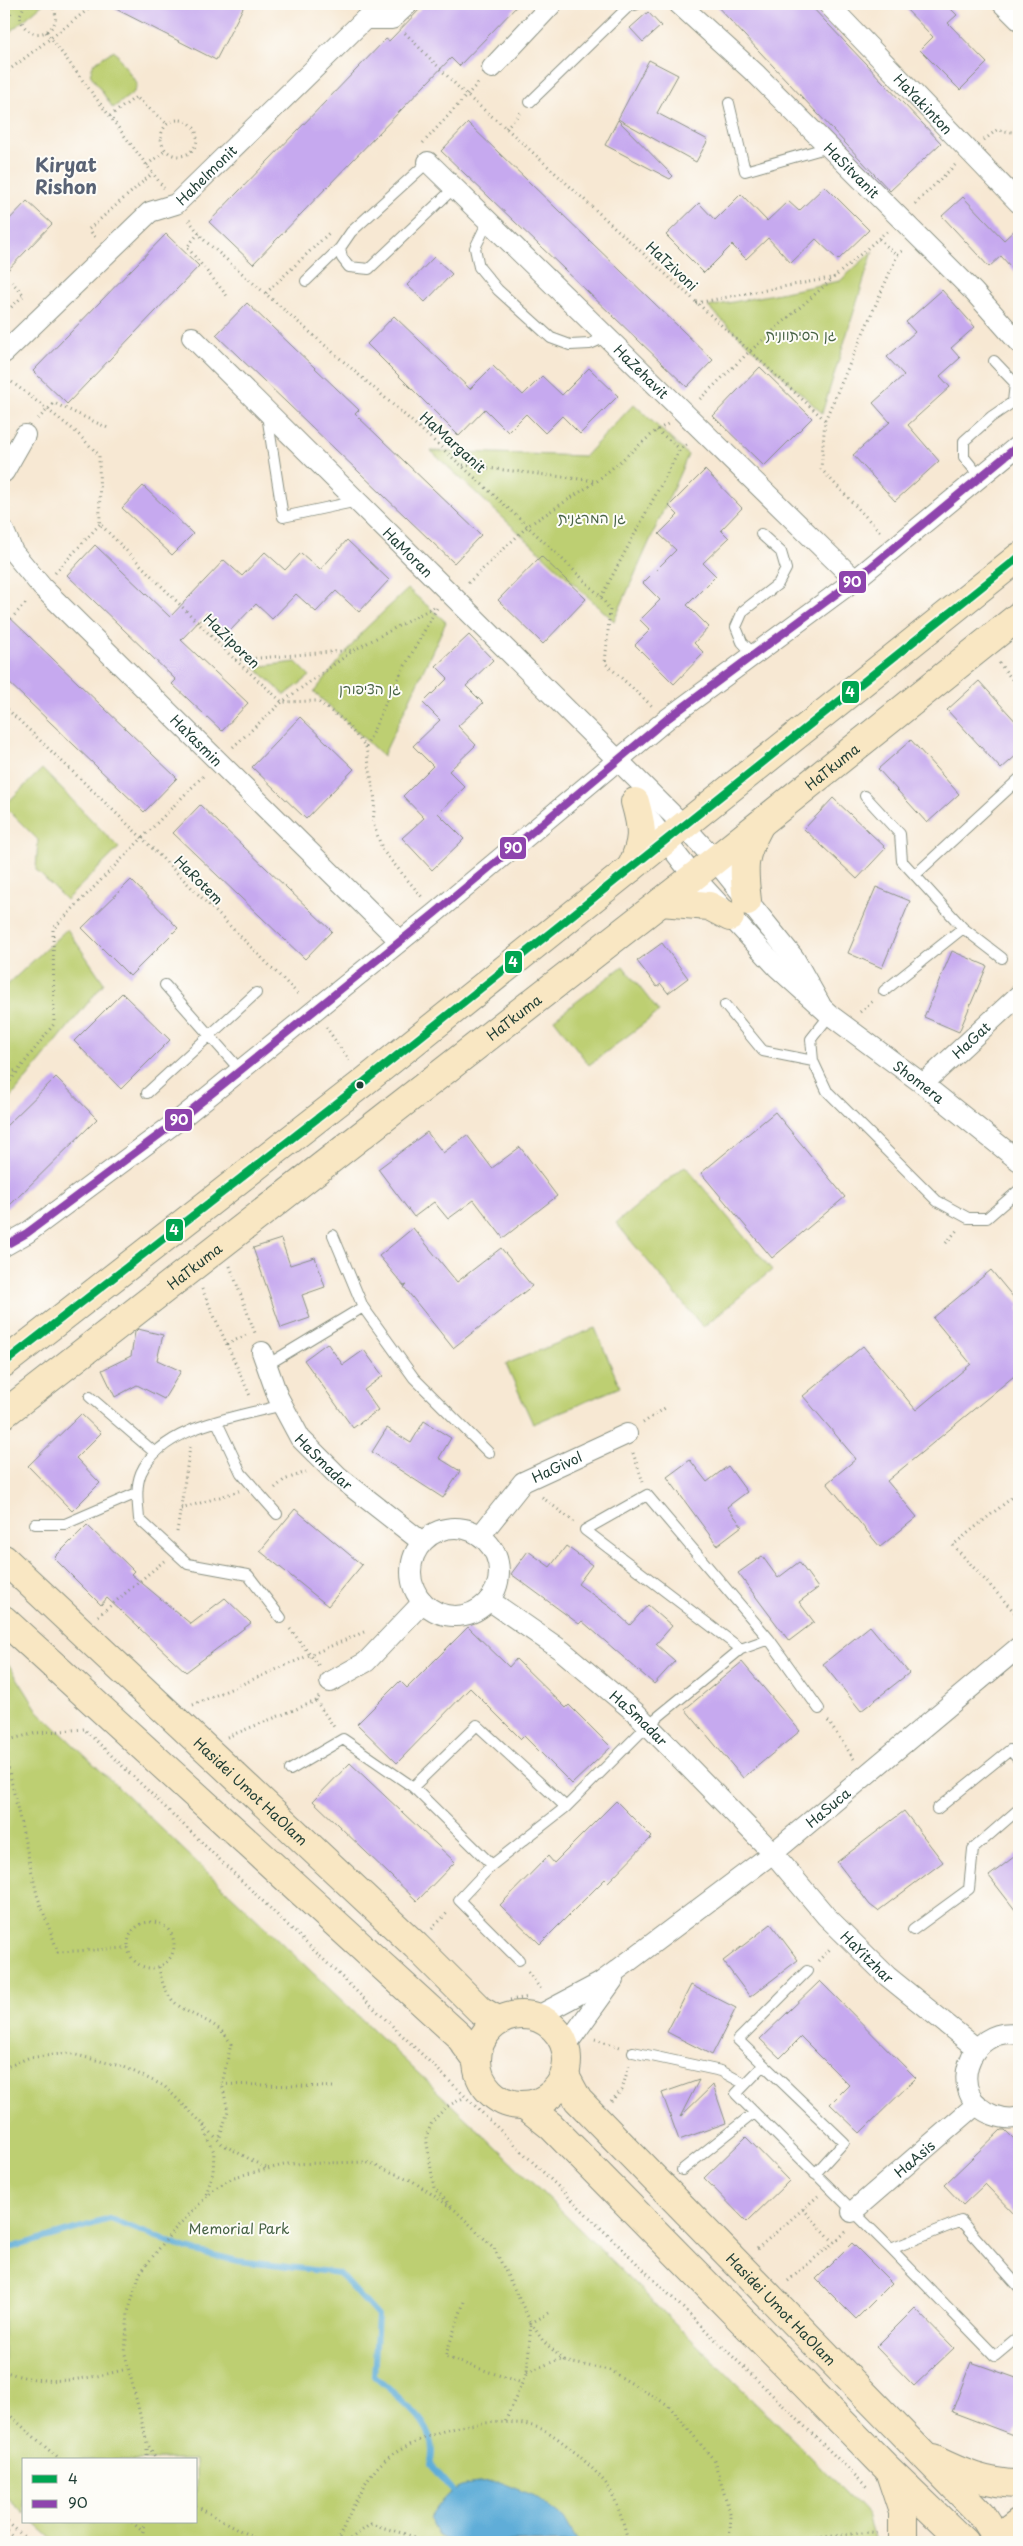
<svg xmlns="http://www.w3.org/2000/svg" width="1023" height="2546" font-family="'Playpen Sans','Playpen Sans Hebrew',sans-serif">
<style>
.green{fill:#bdcf72;stroke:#6e8653}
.water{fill:#5eadd8;stroke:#3e7586}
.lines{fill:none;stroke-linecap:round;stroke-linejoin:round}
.stream{stroke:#5eadd8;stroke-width:6}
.building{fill:#c6a9ef}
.lane-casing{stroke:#8b9284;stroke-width:12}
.street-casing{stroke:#8b9284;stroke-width:22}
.secondary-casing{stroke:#8b9284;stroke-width:30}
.path{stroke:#8b9284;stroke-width:3;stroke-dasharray:1 4;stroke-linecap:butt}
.lane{stroke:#fff;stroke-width:10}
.street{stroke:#fff;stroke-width:20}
.secondary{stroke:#f9e7c3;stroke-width:28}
.bus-1-casing{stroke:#fdfcf7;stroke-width:11}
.bus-2-casing{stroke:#fdfcf7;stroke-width:11}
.bus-1{stroke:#00a651;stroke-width:8}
.bus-2{stroke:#8e44ad;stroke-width:8}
.bus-dot{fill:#1f3d34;stroke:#fdfcf7;stroke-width:2}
.labels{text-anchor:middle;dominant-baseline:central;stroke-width:4;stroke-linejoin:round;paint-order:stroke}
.street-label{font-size:14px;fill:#1f3d34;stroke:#fdfcf7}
.park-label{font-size:14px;fill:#466244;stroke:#fdfcf7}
.district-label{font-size:19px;font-weight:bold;fill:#596375;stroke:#fdfcf7}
.line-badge{stroke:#fdfcf7;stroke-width:2}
.badge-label{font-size:14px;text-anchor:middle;font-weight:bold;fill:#fff}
</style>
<rect width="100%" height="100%" fill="#fdfcf7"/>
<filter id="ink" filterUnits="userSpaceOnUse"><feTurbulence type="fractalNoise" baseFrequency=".02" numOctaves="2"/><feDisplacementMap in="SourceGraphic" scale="10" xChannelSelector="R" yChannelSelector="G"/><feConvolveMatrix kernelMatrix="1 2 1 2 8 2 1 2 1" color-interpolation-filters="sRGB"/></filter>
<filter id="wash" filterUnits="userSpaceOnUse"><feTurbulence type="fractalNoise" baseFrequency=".0096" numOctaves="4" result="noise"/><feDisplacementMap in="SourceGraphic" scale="20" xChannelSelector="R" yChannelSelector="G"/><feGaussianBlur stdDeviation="1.12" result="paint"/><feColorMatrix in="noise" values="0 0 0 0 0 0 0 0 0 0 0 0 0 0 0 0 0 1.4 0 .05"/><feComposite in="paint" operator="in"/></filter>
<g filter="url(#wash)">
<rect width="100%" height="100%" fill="#f7e8d3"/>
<!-- green -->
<path class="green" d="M4,4H43L4,37Z
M114,50L137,84L134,92L113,108L90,74L94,63Z
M873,251L822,413L708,307L840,281Z
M634,404L688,455L614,621L431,451L585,456Z
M408,589L446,622L383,756L314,692L366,628Z
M296,662L310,676L285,695L254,667Z
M42,769L119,848L66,900L36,870L38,840L4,806Z
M67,929L104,983L4,1106V988Z
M623,966L659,1012L589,1065L554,1019Z
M685,1166L772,1270L703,1327L616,1223Z
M595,1328L620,1387L533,1424L506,1364Z
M4,1657L38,1711L501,2152L811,2457L867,2515L875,2542H55L33,2522H196V2460H24V2514L4,2495Z"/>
<!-- water -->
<path class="water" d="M500,2482L535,2496L564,2518L578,2542H452L439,2536L429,2518C452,2484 461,2483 500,2482Z"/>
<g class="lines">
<!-- stream -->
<path class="stream" d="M4,2246L6,2249L110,2219L187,2249L238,2261L339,2273L378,2316L374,2376C399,2399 443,2426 431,2465L452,2489"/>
</g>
<g id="blocks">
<!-- building -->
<path class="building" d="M106,4H245L216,60Z
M425,4H519L459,66L451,58L253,264L209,222L386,39L389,41Z
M715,4H809L941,143L890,191Z
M901,4H946L957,15L948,23L987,63L960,90L920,50L933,37Z
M648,12L661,26L643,42L630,28Z
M649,60L678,75L657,113L708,140L696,162L618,119Z
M618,120L673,176L670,179L605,145Z
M468,123L713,360L687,387L441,151Z
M825,186L869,230L838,260L816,239L791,263L768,238L746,259L732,245L704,273L666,235L699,203L715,220L741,194L767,221L788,201L799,211Z
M963,197L1004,240L1019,226V276L1001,256L989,267L942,216Z
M27,201L52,224L4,274V225Z
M166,234L199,266L67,404L33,371Z
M434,257L452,274L425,302L407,285Z
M942,290L975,327L951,348L960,358L940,376L950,387L908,425L939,461L895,501L853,455L890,422L873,403L904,375L887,357L915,332L906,322Z
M247,303L359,410L355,414L481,535L454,563L216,335Z
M394,316L470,389L493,366L523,395L542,376L562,395L589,368L618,396L580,434L562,416L545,433L526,414L508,432L485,409L459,436L367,344Z
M760,367L812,418L764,466L713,416Z
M705,470L742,508L721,530L729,538L703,563L716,576L687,605L709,627L694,643L704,653L674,684L635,645L650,630L640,620L660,600L643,583L676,550L659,534L678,515L669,506Z
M143,486L193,534L172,555L122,508Z
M347,540L389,580L359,612L336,591L316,612L296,594L272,619L256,604L228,633L207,613L181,640L248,703L222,731L172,684L176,680L67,575L95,545L170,617L224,560L242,576L265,552L285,570L301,553L320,570Z
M541,556L586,599L543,644L498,600Z
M4,612L177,778L144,812L4,678Z
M469,635L493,660L466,686L483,703L458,726L476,745L449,771L465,787L438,813L464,839L432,870L402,838L424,818L403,796L433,766L413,746L440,720L423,703L448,678L436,666Z
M979,681L1019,725V753L1001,769L947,710Z
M300,717L354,769L306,819L252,767Z
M911,740L959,794L927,823L878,769Z
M833,798L886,848L857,879L804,829Z
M200,805L332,931L305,959L173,833Z
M131,880L178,928L130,976L82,928Z
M876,887L910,901L882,968L848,953Z
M662,943L688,978L668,993L661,984L657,987L637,961Z
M952,951L987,966L959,1032L924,1017Z
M122,993L170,1040L121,1089L74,1041Z
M56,1077L97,1119L4,1211V1128Z
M775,1112L845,1197L772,1258L701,1173Z
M427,1132L443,1153L467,1135L492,1168L520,1147L557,1196L503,1238L474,1200L448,1219L434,1202L414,1217L378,1169Z
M413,1228L457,1282L501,1248L532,1286L453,1348L404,1287L407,1285L404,1286L379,1256Z
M281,1239L290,1265L315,1257L325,1287L302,1295L310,1318L281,1328L253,1248Z
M991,1270L1019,1304V1372L887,1481L917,1517L880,1547L827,1483L856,1459L803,1396L863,1346L916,1410L971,1364L933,1318Z
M138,1329L163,1335L157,1360L181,1371L164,1399L137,1385L115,1397L102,1370L131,1356L135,1332Z
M327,1343L343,1365L364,1350L383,1376L364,1390L378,1410L353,1428L304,1360Z
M81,1414L101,1433L76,1458L100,1483L72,1511L28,1466Z
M424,1421L451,1438L439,1458L460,1471L443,1498L372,1452L387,1428L411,1443Z
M690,1460L707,1482L728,1466L747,1492L727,1507L742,1526L717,1545L667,1477Z
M295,1509L362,1565L328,1606L260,1551Z
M87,1525L134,1571L131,1574L191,1624L225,1598L251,1623L186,1672L107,1598L101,1605L54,1558Z
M566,1546L592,1565L578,1584L610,1607L630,1625L648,1605L672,1626L656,1644L675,1661L654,1684L582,1621L579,1624L511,1574L528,1551L550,1567Z
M762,1556L778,1578L799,1562L818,1588L799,1602L814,1622L789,1641L738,1573Z
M870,1626L909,1673L861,1711L823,1664Z
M468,1627L509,1667L516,1659L566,1708L569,1705L611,1747L572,1784L524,1736L521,1739L470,1688L397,1763L357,1724L400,1681L407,1688Z
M742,1662L800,1731L743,1778L685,1709Z
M350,1763L455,1862L417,1901L313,1801Z
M616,1801L652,1837L608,1882L605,1879L540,1944L500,1905L548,1856L554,1863Z
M904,1811L943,1862L878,1911L870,1905L837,1862Z
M1019,1853V1915L989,1876Z
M771,1924L798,1960L750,1997L723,1961Z
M820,1981L916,2078L860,2133L830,2104L849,2085L801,2037L780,2058L760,2039Z
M691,1985L736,2008L712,2055L667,2032Z
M699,2080L680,2117L713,2085L726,2123L679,2140L662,2093Z
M1001,2130H1005L1019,2144V2219L985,2184L963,2205L944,2185Z
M746,2137L789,2181L747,2222L704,2178Z
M852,2243L892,2283L856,2319L816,2279Z
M915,2308L954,2348L914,2386L876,2347Z
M971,2362L1019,2379V2417L1013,2435L952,2412Z"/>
</g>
</g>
<g filter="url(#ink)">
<use href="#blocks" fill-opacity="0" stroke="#8b9284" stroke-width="1"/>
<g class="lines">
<defs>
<path id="lane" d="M530,102L628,7L637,4
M729,103L745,171L829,147
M428,162L351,232L340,248L342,258L349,267L369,269L454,188
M488,221L475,248L479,267L498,290L551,338L570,345L590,344L606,337
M306,281L340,248
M267,415L283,517L358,501
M980,477L964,457V441L991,417L1013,402L1015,383L994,361
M754,655L742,642L736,627L743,611L778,584L786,569L781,552L761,534
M865,796L900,834L902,861L963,928L1002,958
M915,875L1019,779
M165,985L240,1070
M884,991L963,928
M725,1005L763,1051L813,1061
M830,1015L811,1039L813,1061L827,1091L937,1201L968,1218H987L1019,1190
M147,1093L256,993
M333,1235L363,1307L414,1378L489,1453
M267,1365L363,1307
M90,1397L154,1452
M217,1422L241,1473L277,1514
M35,1524H65L137,1493
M281,1618L248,1575L188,1564L139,1519C138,1504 135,1488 141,1473C162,1426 237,1417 283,1405
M769,1639L741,1649L585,1530L647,1495L769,1639L819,1709
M290,1770L343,1739L413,1787
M566,1807L477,1725L413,1787L492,1865L566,1807L648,1725L741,1649
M937,1809L1010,1750L1019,1760
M492,1865L459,1900L519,1960
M913,1930L969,1889L973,1849L1019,1809
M807,1971L738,2040L844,2142L815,2174
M633,2052L721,2071L745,2084
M764,2065L736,2094L891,2249L995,2356L1019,2336
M682,2170L754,2113
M891,2249L961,2221L1019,2287"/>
<g id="street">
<path id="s1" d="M679,4L757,75L974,292L1019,343"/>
<path id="s2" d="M828,4L1019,203"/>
<path d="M1003,4L1019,20"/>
<path d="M492,68L552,4"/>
<path id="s3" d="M428,162L855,580"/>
<path id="s4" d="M192,337L684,826L715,860L794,958L820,1004"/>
<path id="s5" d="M4,353L150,212L176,204L365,19H392L408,4"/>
<path d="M4,472L25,435"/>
<path id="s6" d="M4,531L13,552L42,587L400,941"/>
<path id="s7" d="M639,806L694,877L777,967L830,1015L923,1084L1019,1161"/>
<path id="s8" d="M923,1084L1019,995"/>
<path d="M4,1246L27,1233L179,1120L435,913L667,719L855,580L1019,445"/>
<path id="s9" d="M262,1352L278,1397L300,1438L339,1477L422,1542"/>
<circle cx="455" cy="1572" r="44"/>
<path id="s10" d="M480,1536L523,1482L627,1434"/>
<path id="s11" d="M489,1600L561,1650L636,1713L773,1853L826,1916L887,1976L976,2048"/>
<path d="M330,1682L366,1662L423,1602"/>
<path id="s12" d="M536,2017L600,1983L773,1853L1019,1647"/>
<path d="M1019,2034C967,2025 945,2097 993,2115C1001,2118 1010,2120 1019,2117"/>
<path d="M565,2047L613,1980"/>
<path id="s13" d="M852,2212L977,2104"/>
</g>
<g id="secondary">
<path d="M631,868C644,841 643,830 635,802"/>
<path d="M747,901C743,867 742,857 759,826"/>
<path d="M661,902L709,906L730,917"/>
<path d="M4,1363L364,1082L1019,557"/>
<path id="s14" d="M4,1414L715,860L1019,616"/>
<path id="s15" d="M4,1559L416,1946L480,2010L499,2021"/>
<path d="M4,1620L459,2036L476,2059"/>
<circle cx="522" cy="2060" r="45"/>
<path id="s16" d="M565,2076L578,2100L981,2514L999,2542"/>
<path d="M526,2106L551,2126L885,2466L964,2542"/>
<path d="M933,2459C961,2473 988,2484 1019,2484"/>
<path d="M890,2473L903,2512V2542"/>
<path d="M993,2542L1019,2522"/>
</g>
</defs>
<!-- lane casing -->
<use href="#lane" class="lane-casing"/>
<!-- street casing -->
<use href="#street" class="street-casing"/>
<!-- secondary casing -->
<use href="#secondary" class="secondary-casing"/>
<!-- path -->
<path class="path" d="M25,4L20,15C25,49 70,31 51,4
M4,16H12L5,4
M46,32L164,188
M405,33L466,95L506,128L825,420L821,469L882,534
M4,74L95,4
M110,116L136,97L167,124
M161 138a18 18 0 1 1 36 0a18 18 0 1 1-36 0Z
M506,128L521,112
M984,140L997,130L1019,133
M423,143L480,81
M147,165L166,150
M915,204L955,165
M189,220L203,239C337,357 474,471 601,597L610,610L605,663L652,706
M199,233L187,247L228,297
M95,237L89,229L153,173
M879,239L897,256
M266,293L330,232
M696,303L836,277
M4,314L24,295L12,282
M4,376L75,431L99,455L100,524L230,655L282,702L317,701L343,720L366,747L375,800L373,823L383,851L422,897
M700,399L749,352L887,231
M38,419L54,403L108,428
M825,420L897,256L904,249
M657,430L680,449
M463,465L596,481
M55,573L100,524
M468,583L529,525L597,481L657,430L668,424
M601,597L680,449L687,444
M4,626L28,601
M235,660L354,650
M999,663L1019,688
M4,706L141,837L300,996
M233,747L282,702L354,650L434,607
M366,747L391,691L437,608
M860,1012L874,1000
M326,1027L351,1063
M4,1073L18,1070
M4,1089L54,1024L53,929L204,775
M946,1243L958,1229
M230,1266L255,1333
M202,1289L251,1398
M227,1344L249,1334
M643,1423L665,1408
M633,1453L643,1482
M275,1488L284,1480L306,1472
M1019,1492L953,1545L1019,1617
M542,1497L574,1522
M181,1509L239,1491
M177,1532L190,1447
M98,1616L164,1561
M290,1629L319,1666
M316,1701L334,1727
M193,1705L364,1632
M828,1721L854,1759
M86,1731L432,2064L868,2488
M227,1737L316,1701L319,1697
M4,1741L36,1733L84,1729
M4,1749L37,1895L58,1952L128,1948
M128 1945a23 23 0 1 1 46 0a23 23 0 1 1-46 0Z
M432,1929L448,1912
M818,1961L830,1949
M159,1967C167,2025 212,2007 231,2044L222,2084L228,2111L219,2140
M528,1972L542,1991
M510,2000L529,1997
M595,2039L620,2047
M4,2068L28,2058L68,2053L124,2067L164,2086L202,2123L214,2152L213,2173L205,2198
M222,2084L335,2087
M611,2101L622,2090L629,2065
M204,2125L222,2144L266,2168
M451,2206L434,2188L426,2137L432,2122L446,2107L465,2097
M803,2209L834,2242
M757,2249L818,2196
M788,2281L846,2232
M464,2302L445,2357L522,2383
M549,2313L531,2323L543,2341L566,2362
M4,2371C45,2387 85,2380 127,2369
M527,2372L558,2360L609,2370L668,2405L714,2460L731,2516L729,2542
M4,2410L60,2460
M147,2460V2445
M157,2460L147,2443L125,2354L128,2312L140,2273L172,2232L214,2189L234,2177L288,2164L366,2162L411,2180L455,2210L494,2248L531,2323L527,2372L505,2422
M196,2506L261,2542
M4,2519L30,2542
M132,2522L143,2532
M4,2528L19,2542
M142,2542L144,2522
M337,2542C348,2518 359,2489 377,2468C391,2452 413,2443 432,2435C463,2423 513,2416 544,2430C560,2437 600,2473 609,2488C618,2504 624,2525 628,2542
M346,2542L371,2524L415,2537L420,2542
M777,2542L871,2532L879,2533"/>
<!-- lane -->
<use href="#lane" class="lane"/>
<!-- street -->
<use href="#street" class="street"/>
<!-- secondary -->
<use href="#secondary" class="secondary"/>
<defs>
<path id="bus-1" d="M4,1363L364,1082L1019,557"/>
<path id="bus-2" d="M4,1246L27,1233L179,1120L435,913L667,719L855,580L1019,445"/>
</defs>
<!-- bus-1 casing -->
<use href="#bus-1" class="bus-1-casing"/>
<!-- bus-2 casing -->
<use href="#bus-2" class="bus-2-casing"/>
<!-- bus-1 -->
<use href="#bus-1" class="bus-1"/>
<!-- bus-2 -->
<use href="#bus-2" class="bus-2"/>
</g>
</g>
<!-- markers -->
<circle class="bus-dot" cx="360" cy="1085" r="4.5"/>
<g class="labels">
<!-- street labels -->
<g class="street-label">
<text stroke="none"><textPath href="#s2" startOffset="138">HaYakinton</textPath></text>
<text stroke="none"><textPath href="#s1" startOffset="240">HaSitvanit</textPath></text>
<text stroke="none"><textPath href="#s5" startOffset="272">Hahelmonit</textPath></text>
<text transform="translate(672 266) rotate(43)">HaTzivoni</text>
<text stroke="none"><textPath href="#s3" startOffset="299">HaZehavit</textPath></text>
<text transform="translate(453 442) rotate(42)">HaMarganit</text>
<text stroke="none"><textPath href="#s4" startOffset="305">HaMoran</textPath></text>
<text transform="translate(232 641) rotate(44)">HaZiporen</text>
<text stroke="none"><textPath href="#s6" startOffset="286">HaYasmin</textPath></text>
<text stroke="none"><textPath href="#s14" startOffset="1051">HaTkuma</textPath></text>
<text transform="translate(199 880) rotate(45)">HaRotem</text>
<text stroke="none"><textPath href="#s14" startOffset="646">HaTkuma</textPath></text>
<text stroke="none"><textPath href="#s8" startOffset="65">HaGat</textPath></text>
<text stroke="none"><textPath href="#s7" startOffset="395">Shomera</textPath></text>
<text stroke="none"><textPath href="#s14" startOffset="241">HaTkuma</textPath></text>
<text stroke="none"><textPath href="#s9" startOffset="128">HaSmadar</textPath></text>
<text stroke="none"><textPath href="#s10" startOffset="106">HaGivol</textPath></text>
<text stroke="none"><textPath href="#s11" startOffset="191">HaSmadar</textPath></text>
<text stroke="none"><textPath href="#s15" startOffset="339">Hasidei Umot HaOlam</textPath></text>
<text stroke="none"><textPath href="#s12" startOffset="360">HaSuca</textPath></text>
<text stroke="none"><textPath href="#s11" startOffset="522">HaYitzhar</textPath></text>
<text stroke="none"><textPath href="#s13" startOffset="82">HaAsis</textPath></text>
<text stroke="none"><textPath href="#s16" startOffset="319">Hasidei Umot HaOlam</textPath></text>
</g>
<!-- park labels -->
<g class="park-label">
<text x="801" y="334">גן הסיתוונית</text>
<text x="592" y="517">גן המרגנית</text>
<text x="370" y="688">גן הציפורן</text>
<text x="239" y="2228">Memorial Park</text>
</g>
<!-- district labels -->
<g class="district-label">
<text x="66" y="164">Kiryat<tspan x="66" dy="22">Rishon</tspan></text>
</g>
</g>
<g class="line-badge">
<rect x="838" y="570" width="29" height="24" rx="5" fill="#8e44ad"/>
<rect x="841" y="680" width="19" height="24" rx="5" fill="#00a651"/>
<rect x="499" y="836" width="28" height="24" rx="5" fill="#8e44ad"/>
<rect x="504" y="950" width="19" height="24" rx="5" fill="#00a651"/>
<rect x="164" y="1108" width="29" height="24" rx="5" fill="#8e44ad"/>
<rect x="165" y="1218" width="19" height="24" rx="5" fill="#00a651"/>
</g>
<g class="badge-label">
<text x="852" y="587">90</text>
<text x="850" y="697">4</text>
<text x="513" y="853">90</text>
<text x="513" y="967">4</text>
<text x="179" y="1125">90</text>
<text x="174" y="1235">4</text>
</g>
<!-- margin -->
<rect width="1023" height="2546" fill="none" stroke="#fdfcf7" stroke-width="20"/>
<!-- legend -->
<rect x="22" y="2458" width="175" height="65" fill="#fdfcf7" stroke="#a4b0a9"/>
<rect x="32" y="2475" width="25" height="8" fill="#00a651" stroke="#a4b0a9"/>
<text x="68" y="2484" font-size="15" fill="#1f3d34">4</text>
<rect x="32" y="2500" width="25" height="8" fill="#8e44ad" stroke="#a4b0a9"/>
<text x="68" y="2508" font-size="15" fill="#1f3d34">90</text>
</svg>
